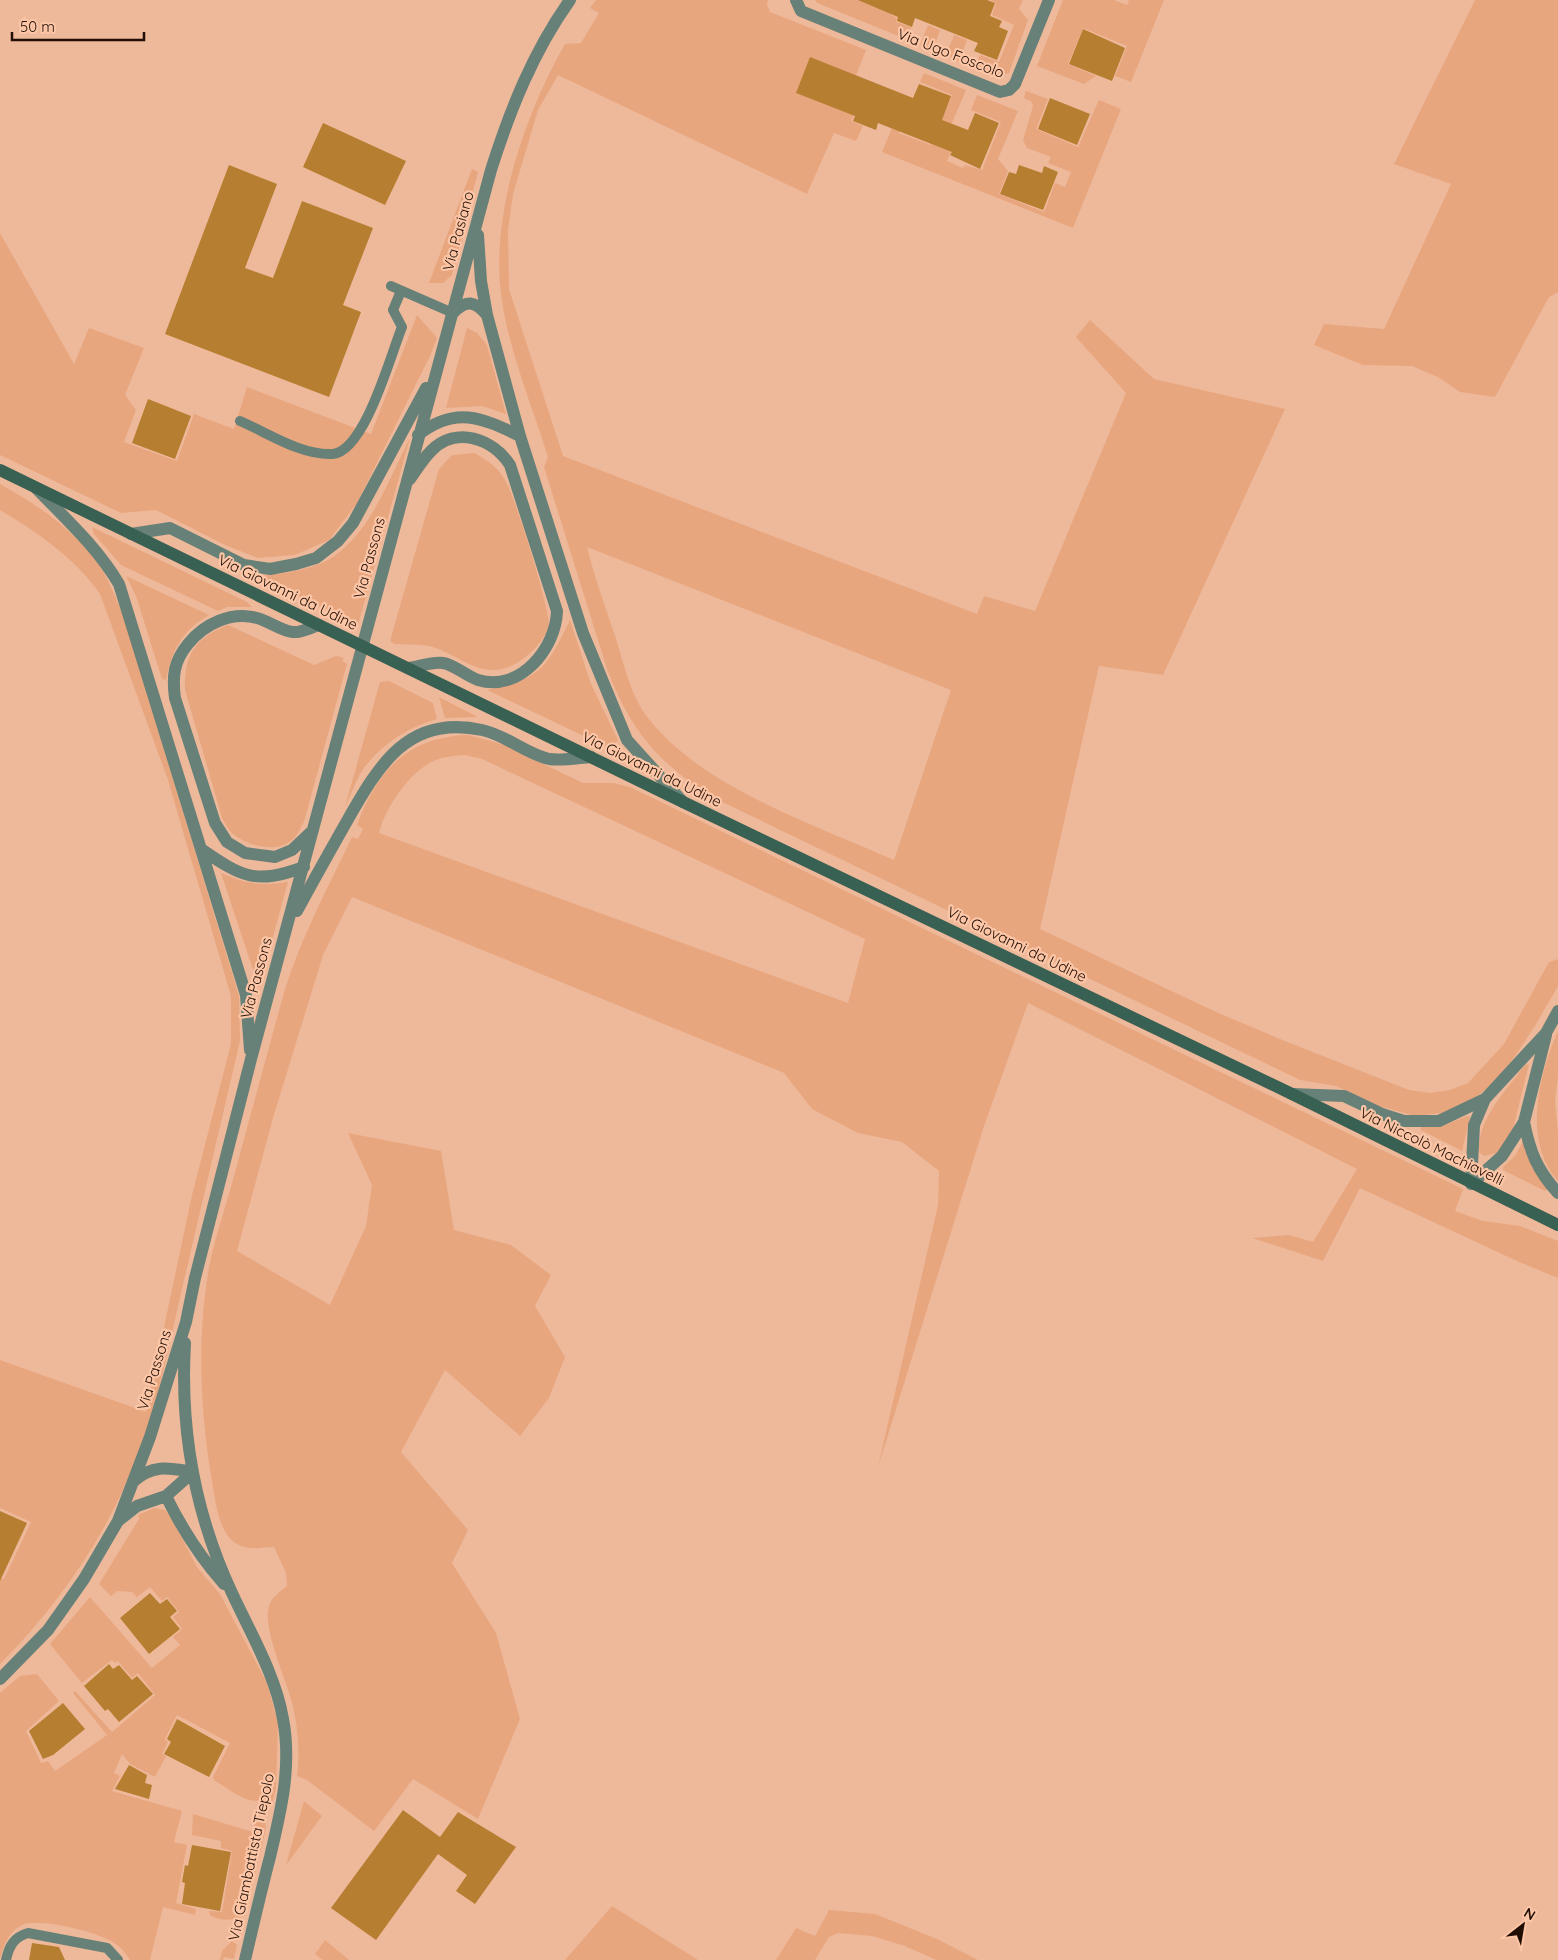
<svg xmlns="http://www.w3.org/2000/svg" width="1558" height="1960" font-family="Quicksand,sans-serif">
<style>
.green{fill:#e8a67f;fill-rule:evenodd}
.building{fill:#b67e30}
.lines{fill:none;stroke-linecap:round;stroke-linejoin:round}
.service{stroke:#678178;stroke-width:10}
.minor{stroke:#678178;stroke-width:12}
.tertiary{stroke:#678178;stroke-width:12}
.secondary{stroke:#386053;stroke-width:12}
.labels{text-anchor:middle;dominant-baseline:central;stroke-width:4.5;stroke-linejoin:round;paint-order:stroke}
.street-label{font-size:15px;fill:#210e04;stroke:#fcc6a7}
</style>
<rect width="100%" height="100%" fill="#eeb99a"/>
<!-- green -->
<path class="green" d="M596,0H768L767,4L770,12L866,50L853,83L855,113L851,121L863,126L856,141L834,133L807,194L558,75L538,110L513,194L508,230L509,289L563,456L977,614L984,596L1035,611L1126,393L1076,337L1090,320L1154,379L1285,409L1163,675L1099,666L1040,929L1216,1012L1285,1041L1409,1090L1430,1093L1450,1090L1468,1083L1504,1044L1549,962L1558,959V986L1535,1026L1507,1068L1485,1090L1466,1105L1443,1113L1415,1116L1379,1106L1336,1086L1300,1080L716,799C659,764 631,732 607,669L544,467L548,457C532,406 510,354 502,301C489,218 524,116 565,44L581,43L599,13L590,8ZM587,547L951,690L894,860C814,824 704,789 648,718C629,694 623,658 613,630C604,603 594,575 587,547Z
M815,0H895L890,14L897,18L896,22L911,27L906,39L817,3Z
M990,0H1023L1019,9L1028,20L1009,73L998,76L975,67L980,55L999,62L1014,25L992,15L996,3Z
M1063,0H1114L1127,5L1129,0H1164L1131,82L1115,76L1127,46L1083,28L1068,64L1096,76L1084,84L1037,66Z
M1475,0H1558V292L1549,297L1495,397L1460,392L1438,377L1412,366L1363,365L1314,345L1324,324L1384,329L1451,184L1394,164Z
M928,25L940,30L933,50L920,45Z
M954,35L967,40L959,61L946,55Z
M924,73L966,90L949,130L957,137L947,161L963,168L965,165L982,170L1001,122L971,110L977,95L1018,111L998,159L1008,171L999,194L1044,212L1055,183L1065,187L1071,172L1048,163L1051,157L1027,148L1023,140L1033,106L1031,101L1024,98L1026,91L1048,99L1036,129L1078,147L1099,100L1121,109L1073,228L882,152L899,111L907,114L899,133L931,145L952,95L920,82Z
M472,169L478,172L452,275L443,283H429Z
M0,233L74,364L89,328L144,348L125,395L136,410L124,442L177,461L194,414L234,429L247,387L371,434L417,315L437,338L430,356L357,503L329,540L295,555L258,558L225,545L156,510L121,513L0,455Z
M467,328L477,333L487,345L506,414L482,406L446,408Z
M410,438L358,625L258,576C280,574 306,571 326,561C369,538 388,480 410,438Z
M474,453C487,460 497,466 505,480C514,493 551,612 549,625C545,642 525,660 511,666C478,680 458,653 429,646C418,644 405,645 395,644L390,641L439,469L452,455Z
M0,484C35,503 73,529 97,562C108,577 115,597 123,614L239,996L240,1041C222,1118 204,1195 186,1272C173,1326 163,1381 146,1434C115,1522 66,1598 0,1664V1578L4,1579L31,1522L0,1508V1360L146,1412L192,1195L231,1044V996L168,780L100,594C75,558 37,532 0,510Z
M92,527L247,602L252,607H227L218,611L121,565L94,534Z
M126,576L209,615C181,632 173,648 166,680L162,679L136,596Z
M570,620L591,684L618,740L611,749L487,690C540,679 547,668 570,620Z
M228,625L314,665L336,656L344,658L342,661L347,664L304,822C301,826 299,832 296,836C281,855 249,847 233,834C228,830 225,823 222,818L185,690C184,654 195,638 228,625Z
M389,681L433,703L437,719C408,727 382,744 364,768C356,779 351,795 345,807L380,682Z
M439,697L478,717L445,718Z
M468,735L502,744L583,783H613L630,787L1463,1189L1455,1211L1483,1221L1520,1226L1558,1241V1278L1519,1262L1360,1188L1323,1261L1252,1238L1289,1235L1313,1242L1357,1169L1028,1003L984,1126L878,1467L938,1205L939,1171L902,1142L858,1133L812,1109L784,1073L352,897L323,955L273,1118L237,1251L330,1305L366,1226L372,1185L348,1133L441,1151L454,1230L511,1245L551,1275L535,1306L565,1357L549,1398L520,1436L445,1370L401,1452L468,1530L452,1563L496,1633L520,1719L478,1819L413,1779L374,1831L307,1780L297,1776C300,1752 298,1726 292,1703C286,1679 262,1628 269,1606C272,1597 279,1592 287,1586L286,1573L274,1547C261,1547 248,1551 237,1544C217,1533 215,1496 211,1475C200,1407 197,1336 209,1267C215,1237 226,1206 234,1176C251,1113 268,1051 285,989C302,936 328,887 352,837L358,839L363,829L357,825C377,771 407,737 468,735ZM465,755L482,759L865,939L848,1003L379,833C385,809 406,777 428,764C439,757 452,756 465,755Z
M221,873C247,884 260,886 288,882L259,988Z
M1558,1031V1076L1555,1101L1558,1132V1181C1522,1142 1539,1074 1558,1031Z
M1529,1064L1513,1129L1497,1153L1484,1156L1479,1152C1478,1117 1506,1091 1525,1065Z
M1467,1116L1470,1117L1462,1151L1421,1130V1126L1445,1125Z
M1523,1141H1526L1532,1168L1548,1187L1545,1191L1503,1170V1167L1515,1156Z
M154,1508L165,1510L171,1517L197,1567L220,1594L267,1683L278,1723L276,1788L272,1804L259,1806L260,1800C248,1805 226,1787 215,1781L213,1777L230,1743L177,1715L165,1739L168,1742L162,1754L166,1756L155,1777L130,1764L122,1754L114,1773L120,1776L112,1791L182,1811L174,1842L187,1845L176,1903L196,1909L195,1915L163,1907L150,1960H130C125,1952 120,1946 111,1941C97,1932 37,1917 22,1925C8,1932 4,1945 0,1959V1693L20,1676L37,1674L59,1701L26,1731L41,1763L48,1761L55,1771L107,1735L73,1693L75,1691L112,1732L155,1695L138,1673L132,1678L118,1661L115,1663L112,1660L82,1683L50,1644L90,1597L152,1668L180,1645L173,1637L182,1629L173,1617L179,1612L167,1597L162,1601L150,1587L137,1597L132,1592L117,1591L111,1596L99,1584L139,1519L138,1515Z
M304,1801L322,1816L286,1865Z
M193,1814L253,1832L257,1816L265,1819L266,1828L245,1916C234,1920 220,1922 210,1915L209,1911L222,1912L232,1851L221,1848V1841L192,1835Z
M612,1906L698,1960H565Z
M829,1910L875,1914L937,1939L978,1960H936L905,1946L872,1936L838,1933L829,1937L815,1960H776L796,1928L815,1936Z
M325,1940L349,1960H323L315,1954Z
M232,1941L237,1945L234,1959L224,1957L223,1960H220L222,1951Z"/>
<!-- building -->
<path class="building" d="M858,0H987L995,3L990,16L1002,21L999,27L1008,31L997,60L974,51L978,43L915,18L912,27L897,21L898,17Z
M1083,29L1125,48L1112,81L1069,64Z
M810,57L913,98L919,84L951,96L942,120L968,130L975,113L999,123L980,169L950,155L952,152L878,123L876,130L853,121L855,116L796,93Z
M1050,98L1090,114L1077,145L1038,129Z
M323,123L406,161L385,205L303,167Z
M229,165L277,184L245,268L273,278L302,201L373,228L343,305L361,312L329,397L165,334Z
M1019,165L1042,173L1044,166L1058,172L1043,210L1000,194L1009,172L1016,174Z
M148,399L191,416L175,459L132,443Z
M0,1511L27,1523L0,1581Z
M150,1593L160,1604L167,1599L177,1611L170,1617L180,1629L149,1654L120,1618Z
M109,1664L113,1669L119,1665L132,1680L137,1676L153,1694L119,1722L108,1709L105,1711L84,1686Z
M63,1703L85,1729L53,1755L43,1759L29,1731Z
M177,1719L225,1746L209,1777L164,1754L171,1742L167,1739Z
M129,1765L147,1775L145,1783L152,1785L149,1799L115,1789Z
M403,1810L440,1837L458,1812L516,1847L475,1904L456,1891L467,1875L438,1854L376,1940L331,1908Z
M192,1845L231,1852L220,1911L182,1904L185,1883L182,1882L185,1865L188,1866Z
M32,1943L59,1947L65,1960H29Z"/>
<g class="lines">
<!-- service -->
<path class="service" d="M391,286L453,313
M240,421C268,433 302,456 333,454C365,451 391,354 402,327L393,310L401,291
M6,1960C9,1946 14,1937 28,1933L107,1948L118,1960"/>
<!-- minor -->
<path class="minor" d="M796,0L801,11L1000,92L1009,90L1015,84L1049,0
M1292,1094L1344,1096L1382,1114L1404,1121H1439L1485,1099L1546,1033L1558,1011
M1524,1122C1530,1152 1537,1170 1558,1193
M1471,1184L1502,1156L1524,1122L1546,1035
M1471,1184L1474,1125L1485,1099"/>
<!-- tertiary -->
<path class="tertiary" d="M478,235L481,281L487,315L520,436L583,633L627,740L683,802
M453,313C466,299 475,301 487,315
M418,435C455,406 481,417 520,436
M36,488C66,519 97,547 119,584L246,995L250,1050
M131,534L170,528L244,565L270,569L296,564L316,558L338,541L353,523L426,388
M408,668C418,667 433,661 443,663C455,665 466,676 478,680C520,693 556,648 557,611L510,465C493,439 456,425 431,451C423,459 417,469 410,479
M312,831L292,850L275,857L245,853L227,842L215,823L175,698C172,676 174,661 188,644C204,624 231,611 257,618C269,621 281,631 293,632C301,633 312,627 319,625
M201,849C242,877 255,885 304,867
M297,911C313,881 330,851 347,821C379,765 408,714 482,730C506,735 526,754 549,759C561,761 578,758 591,757
M185,1343C180,1429 195,1514 232,1593C250,1632 276,1676 283,1719C292,1766 281,1811 270,1857C261,1891 253,1926 245,1960
M134,1481C153,1464 169,1468 193,1472
M166,1496C182,1529 200,1557 224,1584
M118,1521L137,1506L166,1496L193,1472
M0,1679L48,1630L84,1579L118,1521L150,1437L186,1322L195,1278L251,1059L491,170C510,110 533,52 570,0"/>
<!-- secondary -->
<path class="secondary" d="M0,470L683,802L1292,1094L1558,1225"/>
</g>
<g class="labels">
<!-- street labels -->
<g class="street-label">
<text transform="translate(951 53) rotate(21)">Via Ugo Foscolo</text>
<text transform="translate(458 231) rotate(-75)">Via Pasiano</text>
<text transform="translate(369 558) rotate(-75)">Via Passons</text>
<text transform="translate(288 592) rotate(26)">Via Giovanni da Udine</text>
<text transform="translate(652 769) rotate(26)">Via Giovanni da Udine</text>
<text transform="translate(1017 944) rotate(26)">Via Giovanni da Udine</text>
<text transform="translate(256 978) rotate(-75)">Via Passons</text>
<text transform="translate(1432 1146) rotate(26)">Via Niccolò Machiavelli</text>
<text transform="translate(154 1370) rotate(-73)">Via Passons</text>
<text transform="translate(251 1857) rotate(-78)">Via Giambattista Tiepolo</text>
</g>
</g>
<!-- north arrow -->
<g transform="translate(1523 1925) rotate(31)" stroke="#fcc6a7" stroke-width="4" paint-order="stroke">
<path d="M0-4L9 19L0 12L-9 19Z" fill="#210e04"/>
<text y="-8" font-size="14" font-weight="bold" text-anchor="middle" fill="#210e04">N</text>
</g>
<!-- scale -->
<path d="M12 32v8h132v-8" fill="none" stroke="#210e04" stroke-width="2.5"/>
<text x="20" y="32" font-size="15" fill="#210e04" stroke="#fcc6a7" stroke-width="4" paint-order="stroke">50 m</text>
</svg>
